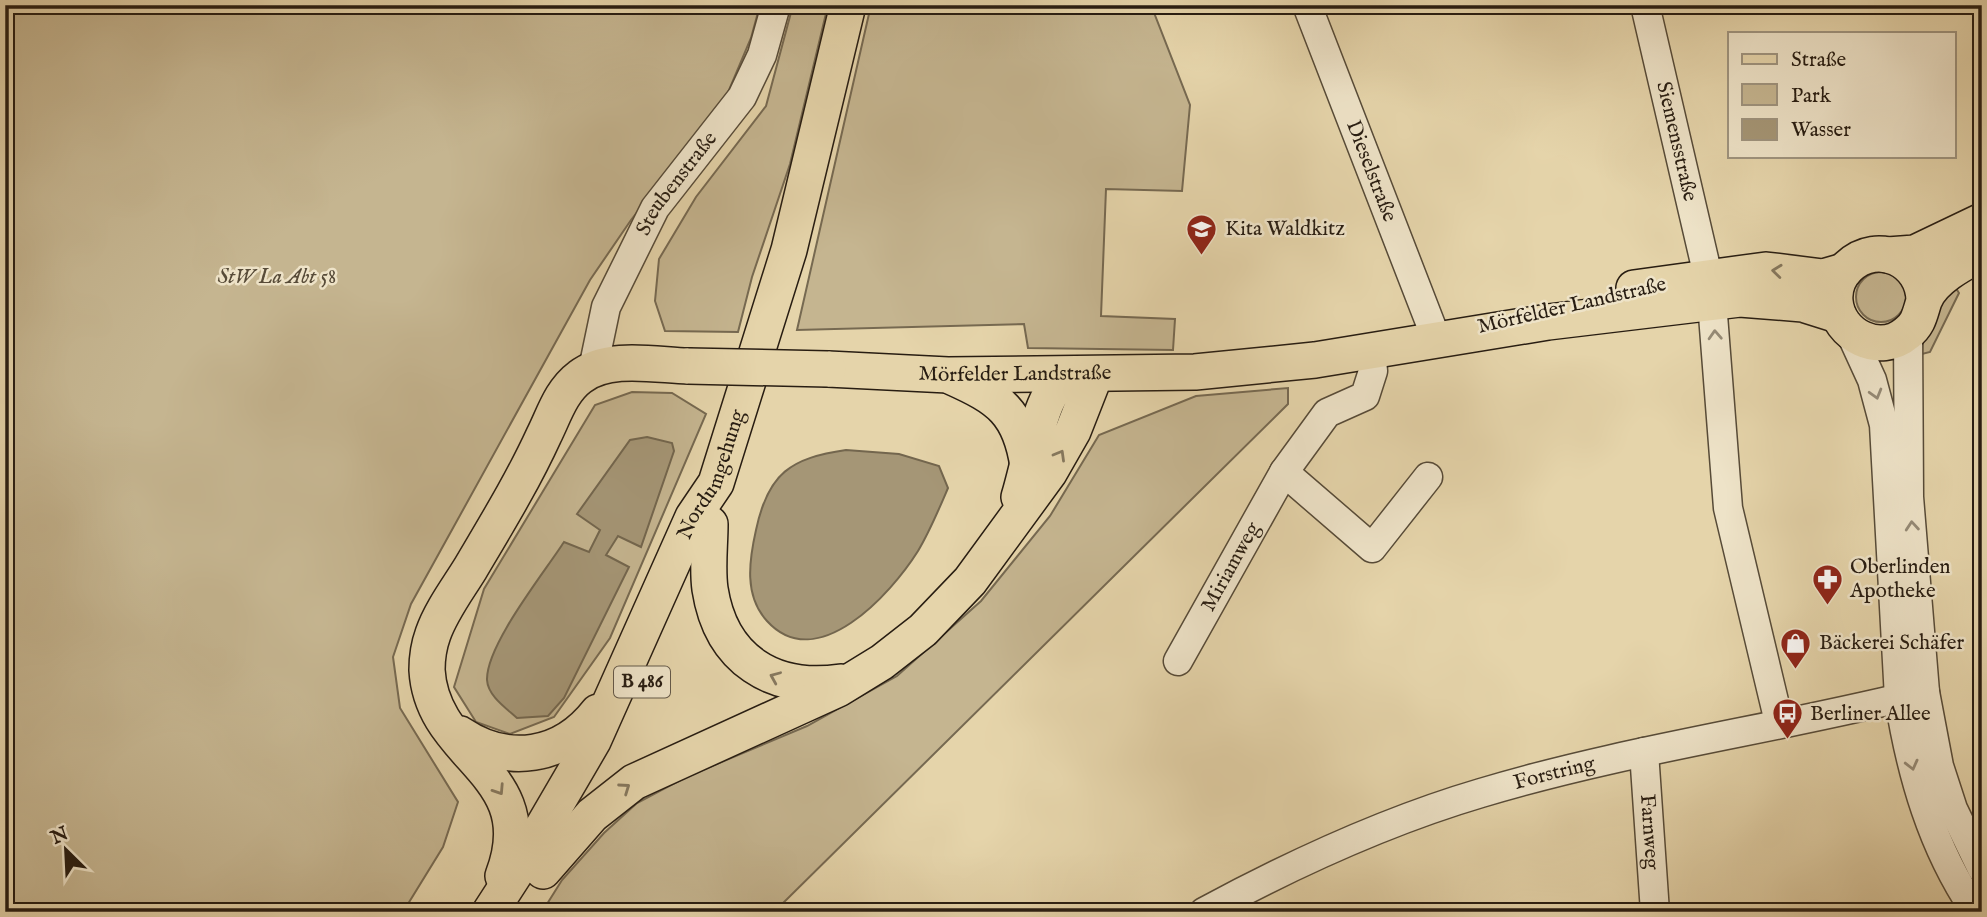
<svg xmlns="http://www.w3.org/2000/svg" width="1987" height="917" font-family="'IM FELL English',serif">
<style>
.green{fill:#c5b590;stroke:#766951;stroke-width:2}
.water{fill:#a59676;stroke:#73664e;stroke-width:2}
.lines{fill:none;stroke-linecap:round;stroke-linejoin:round}
.minor-casing{stroke:#574b38;stroke-width:31}
.major-casing{stroke:#281d12;stroke-width:38}
.minor{stroke:#eee3c8;stroke-width:28}
.major{stroke:#e5d4aa;stroke-width:35}
.major-bridge-casing{stroke:#281d12;stroke-width:38;stroke-linecap:butt}
.major-bridge{stroke:#e5d4aa;stroke-width:35}
.oneway{stroke:#86785e}
.oneway2{stroke:#958a76}
.labels{text-anchor:middle;dominant-baseline:central;stroke-width:5;stroke-linejoin:round;paint-order:stroke}
.shield{fill:#eee3c8;stroke:#635849;stroke-width:2}
.shield-label{font-size:19px;font-weight:bold;fill:#281d12}
.street-label{font-size:21px;fill:#281d12;stroke:#eee3c8}
.poi-label{font-size:21px;fill:#281d12;stroke:#eee3c8;text-anchor:start}
.park-label{font-size:21px;font-style:italic;fill:#574b38;stroke:#eee3c8}
</style>
<rect width="100%" height="100%" fill="#e5d4aa"/>
<filter id="stains"><feTurbulence type="fractalNoise" baseFrequency=".00286" numOctaves="4"/><feColorMatrix values="0 0 0 0 .2 0 0 0 0 .09 0 0 0 0 .02 0 0 0 .5 -.17"/></filter>
<radialGradient id="worn" r=".72"><stop offset=".6" stop-color="#630" stop-opacity="0"/><stop offset="1" stop-color="#630" stop-opacity=".3"/></radialGradient>
<!-- green -->
<path class="green" d="M5,5H760L751,38L724,102L631,220L590,280L411,604L393,657L400,708L458,802L443,847L403,912H5Z
M793,5H828L790,164L752,277L738,332L665,331L655,301L659,259L696,197L766,106Z
M871,5H1151L1190,105L1182,191L1106,189L1101,316L1175,319L1173,350L1028,348L1024,324L797,330Z
M1856 297a25 25 0 1 1 50 0a25 25 0 1 1-50 0Z
M1954,285L1959,293L1930,352L1922,354C1922,329 1937,304 1954,285Z
M1288,388V404L774,912H542L562,880L604,833L637,803L686,777L807,726L897,676L981,601L1050,516L1099,435L1196,396Z
M632,392L672,393L706,414L610,638L554,717L510,734L476,722L454,687L484,589L595,405Z"/>
<!-- water -->
<path class="water" d="M647,437L672,443L674,451L641,547L618,536L606,555L629,567L564,698L548,716L517,718C506,708 488,696 487,680C486,645 544,573 564,542L589,552L600,530L577,514L630,440Z
M846,450L899,454L939,466L948,488C939,509 930,531 918,551C891,594 817,676 767,621C744,596 749,561 756,530C768,473 791,458 846,450Z"/>
<g class="lines">
<defs>
<g id="minor">
<path id="s1" d="M1307,5L1436,338"/>
<path id="s2" d="M1645,5L1708,276"/>
<path d="M1712,302L1728,508L1779,722"/>
<path d="M1850,332L1872,380L1884,425L1899,698C1911,774 1932,848 1976,912"/>
<path d="M1908,333L1909,497L1925,692L1939,766L1953,809L1982,869"/>
<path id="s3" d="M593,369L606,307L655,208L742,97L762,55L776,5"/>
<path d="M1284,472L1372,548L1428,477"/>
<path id="s4" d="M1178,661L1284,472L1327,413L1365,396L1373,371L1371,350"/>
<path id="s5" d="M1644,752L1655,912"/>
<path id="s6" d="M1204,912C1291,865 1386,821 1481,793C1627,749 1778,729 1925,692"/>
</g>
<g id="major">
<path d="M1888,255L1915,253L1982,221"/>
<path d="M1634,288L1766,270L1823,277L1844,271"/>
<path d="M1924,301C1924,261 1878,238 1848,267C1839,276 1834,289 1835,301C1838,336 1880,356 1907,333C1919,324 1920,313 1924,301C1932,279 1963,263 1982,253"/>
<path id="s7" d="M828,369L948,375L1195,372L1315,360L1548,322L1740,299L1803,304L1838,315"/>
<path d="M952,377C999,398 1020,412 1028,466"/>
<path d="M1019,497C1027,472 1039,407 1053,391C1061,381 1077,379 1088,376"/>
<path d="M710,524C710,545 707,568 710,589C721,660 773,692 841,682"/>
<path d="M460,734C508,766 562,758 598,712"/>
<path d="M543,871L592,815L634,782L838,689L882,662L923,630L970,581L1049,473L1073,431L1095,375"/>
<path d="M503,876C543,771 432,760 427,670C427,658 429,645 433,634C441,611 457,590 470,569C496,525 523,481 544,435C554,415 561,391 580,377C608,355 655,365 688,366"/>
<path id="s8" d="M490,912L523,861L593,741L693,517L716,483L789,250L848,5"/>
</g>
</defs>
<!-- minor casing -->
<use href="#minor" class="minor-casing"/>
<!-- major casing -->
<use href="#major" class="major-casing"/>
<!-- minor -->
<use href="#minor" class="minor"/>
<!-- major -->
<use href="#major" class="major"/>
<defs>
<path id="major-bridge" d="M688,366L828,369"/>
</defs>
<!-- major-bridge casing -->
<use href="#major-bridge" class="major-bridge-casing"/>
<!-- major-bridge -->
<use href="#major-bridge" class="major-bridge"/>
</g>
<!-- one-way arrows -->
<defs><path id="oneway-chevron" d="M-2-3.5L2.5 0L-2 3.5" fill="none" stroke-width="1.6" stroke-linecap="round" stroke-linejoin="round" transform="scale(1.75)"/></defs>
<g class="oneway">
<use href="#oneway-chevron" transform="translate(1777 271) rotate(-174)"/>
<use href="#oneway-chevron" transform="translate(1060 455) rotate(-60)"/>
<use href="#oneway-chevron" transform="translate(775 677) rotate(-157)"/>
<use href="#oneway-chevron" transform="translate(625 788) rotate(-35)"/>
<use href="#oneway-chevron" transform="translate(499 790) rotate(57)"/>
</g>
<g class="oneway2">
<use href="#oneway-chevron" transform="translate(1715 335) rotate(-93)"/>
<use href="#oneway-chevron" transform="translate(1876 394) rotate(74)"/>
<use href="#oneway-chevron" transform="translate(1912 526) rotate(-95)"/>
<use href="#oneway-chevron" transform="translate(1912 765) rotate(76)"/>
</g>
<!-- icons -->
<defs>
<symbol id="school-pin" viewBox="-11 -11 22 30"><path d="M0 17L-7.5 6A9.5 9.5 0 1 1 7.5 6Z" fill="#8f2418" stroke="#eee3c8"/><path d="M0-5L7-2L0 1L-7-2ZM-4 1L0 2.5L4 1V4Q0 6-4 4Z" fill="#fff"/></symbol>
<symbol id="pharmacy-pin" viewBox="-11 -11 22 30"><path d="M0 17L-7.5 6A9.5 9.5 0 1 1 7.5 6Z" fill="#8f2418" stroke="#eee3c8"/><path d="M-2-6h4v4h4v4h-4v4h-4v-4h-4v-4h4Z" fill="#fff"/></symbol>
<symbol id="shop-pin" viewBox="-11 -11 22 30"><path d="M0 17L-7.5 6A9.5 9.5 0 1 1 7.5 6Z" fill="#8f2418" stroke="#eee3c8"/><path d="M-5-2.5h2.3a2.7 3.5 0 0 1 5.4 0H5L5.5 6h-11ZM-1.5-2.5h3a1.5 2.3 0 0 0-3 0Z" fill="#fff"/></symbol>
<symbol id="bus-pin" viewBox="-11 -11 22 30"><path d="M0 17L-7.5 6A9.5 9.5 0 1 1 7.5 6Z" fill="#8f2418" stroke="#eee3c8"/><path d="M-5-6H5V4H4V6H2V4H-2V6H-4V4H-5ZM-3.5-4V0h7V-4ZM-3.5 1.2v1.5H-2V1.2ZM2 1.2v1.5H3.5V1.2Z" fill="#fff"/></symbol>
</defs>
<g fill-rule="evenodd">
<use href="#school-pin" x="1184" y="212" width="35" height="47"/>
<use href="#pharmacy-pin" x="1810" y="562" width="35" height="47"/>
<use href="#shop-pin" x="1778" y="626" width="35" height="47"/>
<use href="#bus-pin" x="1770" y="696" width="35" height="47"/>
</g>
<g class="labels">
<!-- shield labels -->
<rect class="shield" x="614" y="666.5" width="56" height="31" rx="5"/>
<g class="shield-label">
<text x="642" y="682">B 486</text>
</g>
<!-- street labels -->
<g class="street-label">
<text stroke="none"><textPath href="#s2" startOffset="140">Siemensstraße</textPath></text>
<text stroke="none"><textPath href="#s1" startOffset="178">Dieselstraße</textPath></text>
<text stroke="none"><textPath href="#s3" startOffset="206">Steubenstraße</textPath></text>
<text transform="translate(1572 306) rotate(-13)">Mörfelder Landstraße</text>
<text stroke="none"><textPath href="#s7" startOffset="187">Mörfelder Landstraße</textPath></text>
<text stroke="none"><textPath href="#s8" startOffset="492">Nordumgehung</textPath></text>
<text stroke="none"><textPath href="#s4" startOffset="108">Miriamweg</textPath></text>
<text stroke="none"><textPath href="#s6" startOffset="378">Forstring</textPath></text>
<text stroke="none"><textPath href="#s5" startOffset="80">Farnweg</textPath></text>
</g>
<!-- poi labels -->
<g class="poi-label">
<text x="1225" y="229">Kita Waldkitz</text>
<text x="1850" y="567">Oberlinden<tspan x="1850" dy="24">Apotheke</tspan></text>
<text x="1819" y="643">Bäckerei Schäfer</text>
<text x="1810" y="714">Berliner Allee</text>
</g>
<!-- park labels -->
<g class="park-label">
<text x="277" y="277">StW La Abt 58</text>
</g>
</g>
<!-- margin -->
<rect width="1987" height="917" fill="none" stroke="#e5d4aa" stroke-width="28"/>
<rect x="7" y="7" width="1973" height="903" fill="none" stroke="#281d12" stroke-width="3.5"/>
<rect x="14" y="14" width="1959" height="889" fill="none" stroke="#281d12" stroke-width="2"/>
<!-- legend -->
<rect x="1728" y="32" width="228" height="126" fill="#eee3c8" stroke="#9f947f" stroke-width="2"/>
<rect x="1742" y="54" width="35" height="10" fill="#e5d4aa" stroke="#9f947f" stroke-width="2"/>
<text x="1791" y="66" font-size="21" fill="#281d12">Straße</text>
<rect x="1742" y="84" width="35" height="21" fill="#c5b590" stroke="#9f947f" stroke-width="2"/>
<text x="1791" y="102" font-size="21" fill="#281d12">Park</text>
<rect x="1742" y="119" width="35" height="21" fill="#a59676" stroke="#9f947f" stroke-width="2"/>
<text x="1791" y="136" font-size="21" fill="#281d12">Wasser</text>
<!-- north arrow -->
<g transform="translate(66 850) rotate(336)" stroke="#eee3c8" stroke-width="5" paint-order="stroke">
<path d="M0-5L12 26L0 18L-12 26Z" fill="#281d12"/>
<text y="-10" font-size="19" font-weight="bold" text-anchor="middle" fill="#281d12">N</text>
</g>
<rect width="100%" height="100%" filter="url(#stains)"/>
<rect width="100%" height="100%" fill="url(#worn)"/>
</svg>
